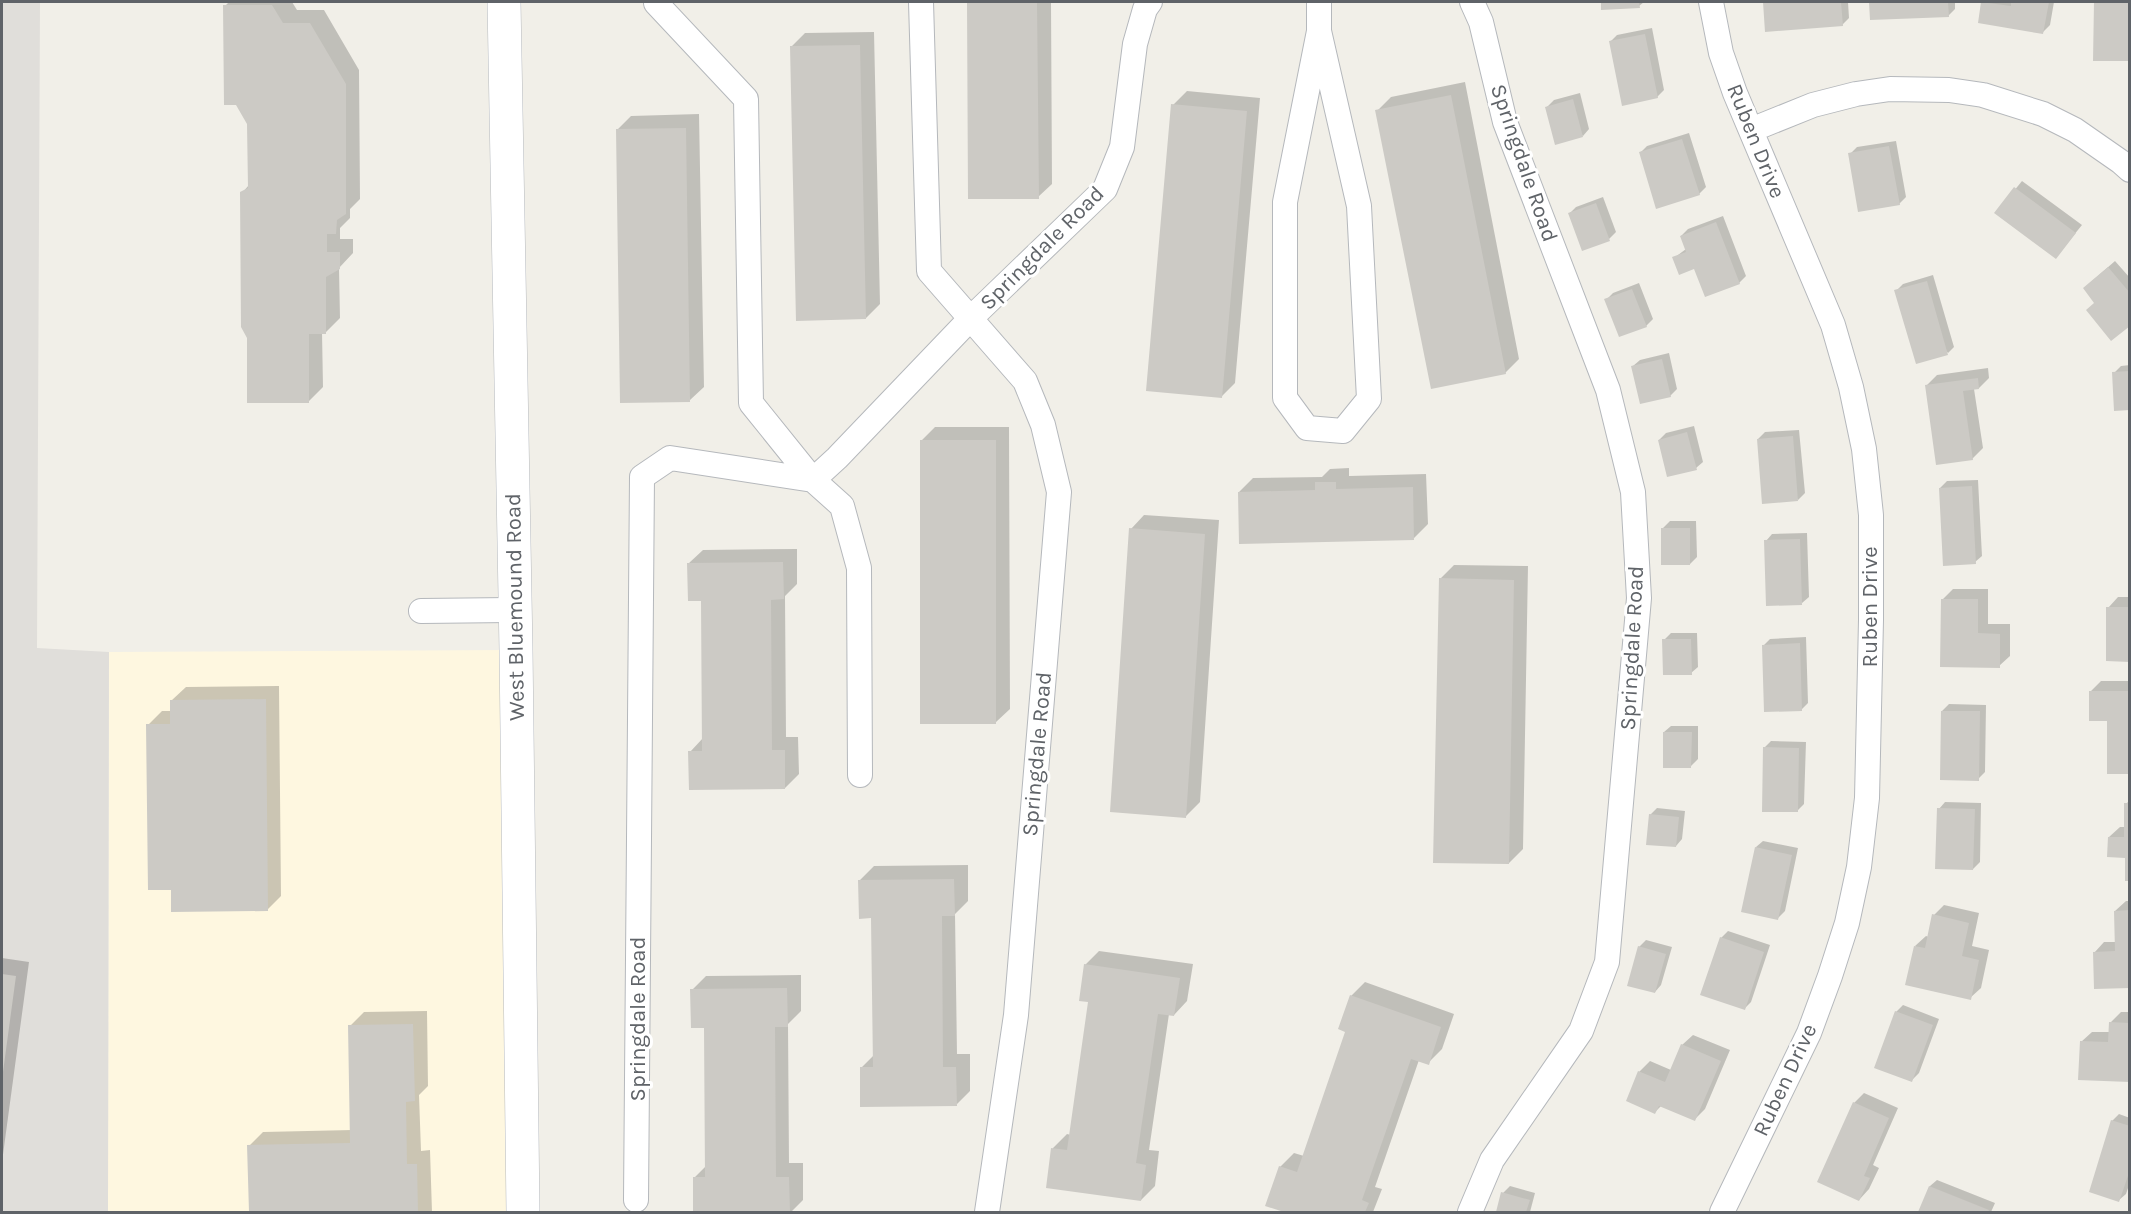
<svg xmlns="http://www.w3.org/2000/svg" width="2131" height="1214" font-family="Karla,sans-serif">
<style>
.commercial{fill:#fef7e0}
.industrial{fill:#e0deda}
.shadow{fill:#0003}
.building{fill:#cccac5}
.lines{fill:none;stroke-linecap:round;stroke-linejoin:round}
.minor-casing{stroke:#b5b8bc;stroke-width:26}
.secondary-casing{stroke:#b6babf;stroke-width:34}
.minor{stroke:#fff;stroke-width:24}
.secondary{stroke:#fff;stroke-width:33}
.labels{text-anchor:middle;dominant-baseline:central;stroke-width:6;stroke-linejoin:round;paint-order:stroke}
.street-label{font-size:22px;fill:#5f6368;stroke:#fff}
</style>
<rect width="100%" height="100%" fill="#f1efe8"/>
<!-- commercial -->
<path class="commercial" d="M516,650L523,1212H108L109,652Z"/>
<!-- industrial -->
<path class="industrial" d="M2,2H40L37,648L109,652L108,1212H2Z"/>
<!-- shadow -->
<path class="shadow" d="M229,2H292L297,10H324L359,70L360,199L350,209V218L340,228V239H353V253L339,268L340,318L326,332H322L323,387L309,401L248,338L242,193L249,185V124L225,6Z
M968,2H1051L1052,184L1038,197L969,198Z
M1603,2H1644L1639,6L1603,8Z
M1765,2H1848L1849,18L1842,25L1767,30Z
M1871,2H1955V9L1948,16L1872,19Z
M1982,2H2054L2050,25L2043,32L1979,21Z
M1652,28L1664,90L1657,97L1610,42L1617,35Z
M874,32L880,304L866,318L791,47L805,33Z
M1465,82L1519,359L1505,373L1377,111L1391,97Z
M1187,91L1260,98L1235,383L1221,397L1173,105Z
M1580,93L1589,129L1583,136L1547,107L1554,100Z
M699,114L704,387L690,400L617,130L631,116Z
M1689,133L1706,187L1699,194L1640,153L1647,146Z
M1896,141L1906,197L1899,204L1850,154L1857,147Z
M2022,181L2082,225L2056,257L1996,213Z
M1603,197L1616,232L1609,239L1569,214L1576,207Z
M1723,216L1746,276L1739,283L1674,258L1686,249L1681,236L1688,229Z
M2115,261L2130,278V324L2096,302L2091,282Z
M1933,275L1954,347L1948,353L1896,291L1903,284Z
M1639,283L1653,319L1646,326L1606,300L1613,293Z
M1669,353L1677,389L1670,396L1633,366L1640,360Z
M2130,365V409L2114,373L2121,366Z
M1988,368L1989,378L1979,388L1974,389L1983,448L1972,459L1926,386L1937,375Z
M1694,426L1703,462L1696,468L1659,440L1666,433Z
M935,427H1009L1010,709L996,722L921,441Z
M1799,430L1805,493L1798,500L1758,439L1765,432Z
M1349,468V476L1426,474L1428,524L1414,538L1239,492L1253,478L1322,477L1330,469Z
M1978,480L1982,556L1975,562L1940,488L1947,481Z
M1144,515L1219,520L1200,802L1186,816L1131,529Z
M1670,521H1696L1697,557L1690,564L1663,528Z
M1807,533L1809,597L1802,603L1766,541L1772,534Z
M797,549V584L785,596L786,737H798L799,774L785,788L690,752L703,738L702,600L689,563L703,550Z
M1454,565L1528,566L1523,849L1509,863L1440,579Z
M1953,589H1988V624H2010V656L1999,666L1943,599Z
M2118,597H2130V660L2108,608Z
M1671,633H1697L1698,667L1691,673L1664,640Z
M1806,637L1808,703L1801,710L1764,645L1770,639Z
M2101,681H2130V772L2108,719L2090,692Z
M279,686L281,896L267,910L172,888L148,725L162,711H172V700L186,687Z
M1949,704L1986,705L1985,772L1978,779L1942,711Z
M1671,726H1698V759L1691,766L1664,732Z
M1771,741L1806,742L1804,804L1797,811L1764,748Z
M2130,800V880L2126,856L2109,837L2120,827H2126V804Z
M1945,802L1981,803L1980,862L1973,869L1939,809Z
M1657,808L1685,811L1682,839L1676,846L1650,815Z
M1763,841L1798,848L1785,911L1778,918L1756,847Z
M968,865V901L955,914L957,1054H970V1091L957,1104L861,1068L874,1055L873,917L860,880L874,866Z
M2126,901H2130V986L2094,953L2104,942H2116L2115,911Z
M1944,905L1979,913L1972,946L1989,950L1981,988L1970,998L1915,946L1926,936L1929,937L1934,915Z
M1728,931L1770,945L1751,1002L1744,1009L1721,938Z
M1646,940L1672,947L1661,985L1655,992L1639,947Z
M1099,951L1193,964L1187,1001L1174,1015L1169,1014L1149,1150L1159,1151L1155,1186L1141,1200L1047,1186L1053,1148L1067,1134L1071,1135L1090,1001L1085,965Z
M2,958L29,962L2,1162Z
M801,975V1011L788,1024L789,1163H803V1200L791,1212H695L694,1178L706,1166L705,1027L692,990L706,976Z
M1365,982L1454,1014L1442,1049L1428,1063L1419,1060L1375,1187L1382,1189L1373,1212H1289L1267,1205L1280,1167L1294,1153L1304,1156L1347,1031L1351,996Z
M1903,1005L1939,1019L1919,1073L1912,1080L1896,1012Z
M427,1011L428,1086L419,1095L421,1151L430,1150L432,1212H250L249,1146L263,1132L352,1130L350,1026L364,1012Z
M2121,1012H2130V1080L2081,1042L2092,1032H2110V1023Z
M1693,1035L1730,1050L1705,1109L1695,1119L1662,1105L1655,1112L1639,1072L1650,1061L1671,1070L1682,1045Z
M1864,1093L1898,1108L1873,1165L1879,1168L1869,1189L1859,1200L1854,1103Z
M2119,1114L2130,1118V1182L2126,1194L2119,1200L2112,1121Z
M1937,1180L1995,1203L1991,1212H1920L1930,1186Z
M1510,1186L1535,1193L1530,1212H1497L1503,1193Z"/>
<!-- building -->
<path class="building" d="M967,2H1037L1039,199H968Z
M1601,2H1639L1640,8L1601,10Z
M1763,2H1841L1843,26L1765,32Z
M1869,2H1948L1949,17L1870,20Z
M1981,2L2011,6V2H2049L2043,34L1978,23Z
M2094,2H2130V61H2093Z
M223,5H272L283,23H310L346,84V214L337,220L336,234H327V252H340V269L326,277V334H309V403H247V338L241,327L240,192L248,188L247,124L236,105H224Z
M1645,34L1658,98L1622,106L1609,41Z
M860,45L866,319L796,321L790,46Z
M1451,95L1506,374L1431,389L1375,110Z
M1573,99L1583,137L1555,145L1545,107Z
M1171,104L1247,111L1222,398L1146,391Z
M686,128L690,402L620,403L616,129Z
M1682,139L1700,195L1656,209L1639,152Z
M1889,146L1900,205L1858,212L1848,153Z
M2014,187L2076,233L2056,259L1994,213Z
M1596,203L1610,241L1582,251L1568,213Z
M1716,222L1740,284L1705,297L1694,269L1679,275L1672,257L1686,252L1680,236Z
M2108,267L2130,293V326L2111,341L2086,310L2094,303L2083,288Z
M1927,281L1948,355L1916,364L1894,290Z
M1632,289L1647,327L1619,337L1604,299Z
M1662,359L1671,397L1640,404L1631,366Z
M2130,371V410L2114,411L2112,372Z
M1978,378L1979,389L1963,391L1973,460L1936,465L1925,385Z
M1687,432L1697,470L1667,477L1658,440Z
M1793,436L1798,501L1762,504L1757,439Z
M920,440H996V724H920Z
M1315,482H1336V489L1413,487L1414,540L1239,544L1238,492L1315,490Z
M1972,486L1976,564L1943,566L1939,488Z
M1129,528L1205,534L1186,818L1110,812Z
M1661,528H1690V565H1661Z
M1800,539L1802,605L1766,606L1764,540Z
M783,562L784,599L771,600L772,750H785V789L689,790L688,751H702L701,601H688L687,563Z
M1439,578L1514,580L1509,864L1433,863Z
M1941,599H1978V633L2000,634V668L1940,667Z
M2106,607H2130V662L2106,661Z
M1662,639H1691L1692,675H1663Z
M1800,643L1802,711L1764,712L1762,645Z
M2089,691H2130V774H2107V721H2089Z
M266,699L268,911L171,912V890H148L146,724H170V700Z
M1941,711H1980L1979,781L1940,780Z
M1663,732H1692L1691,768H1663Z
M1763,747L1799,748L1798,812H1762Z
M2124,803H2130V881H2125V858L2107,857L2108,837H2124Z
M1937,808L1975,809L1973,870L1935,869Z
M1649,814L1679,817L1676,847L1646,845Z
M1755,847L1792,855L1778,920L1741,912Z
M954,879L955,916H942L943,1067H956L957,1106L860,1107V1067H873L871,918L859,919L858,880Z
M2130,910V988L2094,989L2093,952L2115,951L2114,911Z
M1932,914L1969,923L1962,956L1979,960L1971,1000L1905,985L1914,946L1925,948Z
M1720,937L1764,952L1745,1010L1700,995Z
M1638,946L1666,954L1655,993L1627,986Z
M1084,964L1180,978L1174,1016L1158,1014L1136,1163L1146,1165L1141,1201L1046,1188L1051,1148L1067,1150L1088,1002L1079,1001Z
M2,974L16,976L3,1072L2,1071Z
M787,988L788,1027H775L776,1177H789L790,1212H693V1177H705L704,1028H691L690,989Z
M1350,995L1441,1027L1429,1065L1411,1059L1362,1200L1369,1203L1365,1212H1284L1265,1206L1279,1166L1297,1172L1345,1032L1338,1029Z
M1895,1011L1933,1025L1912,1082L1874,1068Z
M2109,1022L2130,1023V1082L2078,1080L2080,1041L2108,1042Z
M413,1024L415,1101L406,1102L407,1164H417L418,1212H249L247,1145L350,1143L348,1025Z
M1681,1044L1721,1061L1695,1121L1659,1106L1655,1114L1626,1101L1638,1071L1665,1082Z
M1853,1102L1889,1118L1864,1176L1870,1178L1859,1201L1817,1182Z
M2111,1120L2130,1126V1170L2119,1202L2089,1192Z
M1929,1186L1989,1210L1988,1212H1918Z
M1501,1192L1530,1200L1526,1212H1496Z"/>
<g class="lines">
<defs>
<path id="minor" d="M921,2L929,271L1025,381L1043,425L1059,492L1016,1015L987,1212
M1319,2V31L1285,202V398L1307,428L1343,431L1369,399L1359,206L1319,31
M1711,2L1721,53L1735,93L1833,325L1851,387L1864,449L1871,515V620L1867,798L1859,867L1847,923L1830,976L1809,1033L1722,1212
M656,3L746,99L751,403L813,480L837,458L971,318L1105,189L1122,147L1135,44L1145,9L1150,2
M1751,130L1813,105L1856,94L1890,89L1949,90L1983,95L2043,114L2075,130L2121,162L2130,170
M421,611L515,610
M636,1200L642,477L670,458L813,480L842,506L859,568L860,775
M1470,1212L1492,1160L1581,1031L1607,962L1639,598L1633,492L1608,390L1505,122L1481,22L1472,2"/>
<path id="secondary" d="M504,2L516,650L523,1212"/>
</defs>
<!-- minor casing -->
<use href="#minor" class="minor-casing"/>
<!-- secondary casing -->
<use href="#secondary" class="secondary-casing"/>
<!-- minor -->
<use href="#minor" class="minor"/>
<!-- secondary -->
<use href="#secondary" class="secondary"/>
</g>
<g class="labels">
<!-- street labels -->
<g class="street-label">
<text transform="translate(1756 141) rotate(68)">Ruben Drive</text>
<text transform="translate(1524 163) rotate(71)">Springdale Road</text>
<text transform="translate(1042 248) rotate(-45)">Springdale Road</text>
<text transform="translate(515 607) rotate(-91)">West Bluemound Road</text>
<text transform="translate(1870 607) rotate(-90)">Ruben Drive</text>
<text transform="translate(1632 648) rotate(-87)">Springdale Road</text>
<text transform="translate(1037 754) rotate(-85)">Springdale Road</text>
<text transform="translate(638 1019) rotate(-90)">Springdale Road</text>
<text transform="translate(1785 1080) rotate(-65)">Ruben Drive</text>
</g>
</g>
<!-- border -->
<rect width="2131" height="1214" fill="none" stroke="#5f6368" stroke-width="6"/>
</svg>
